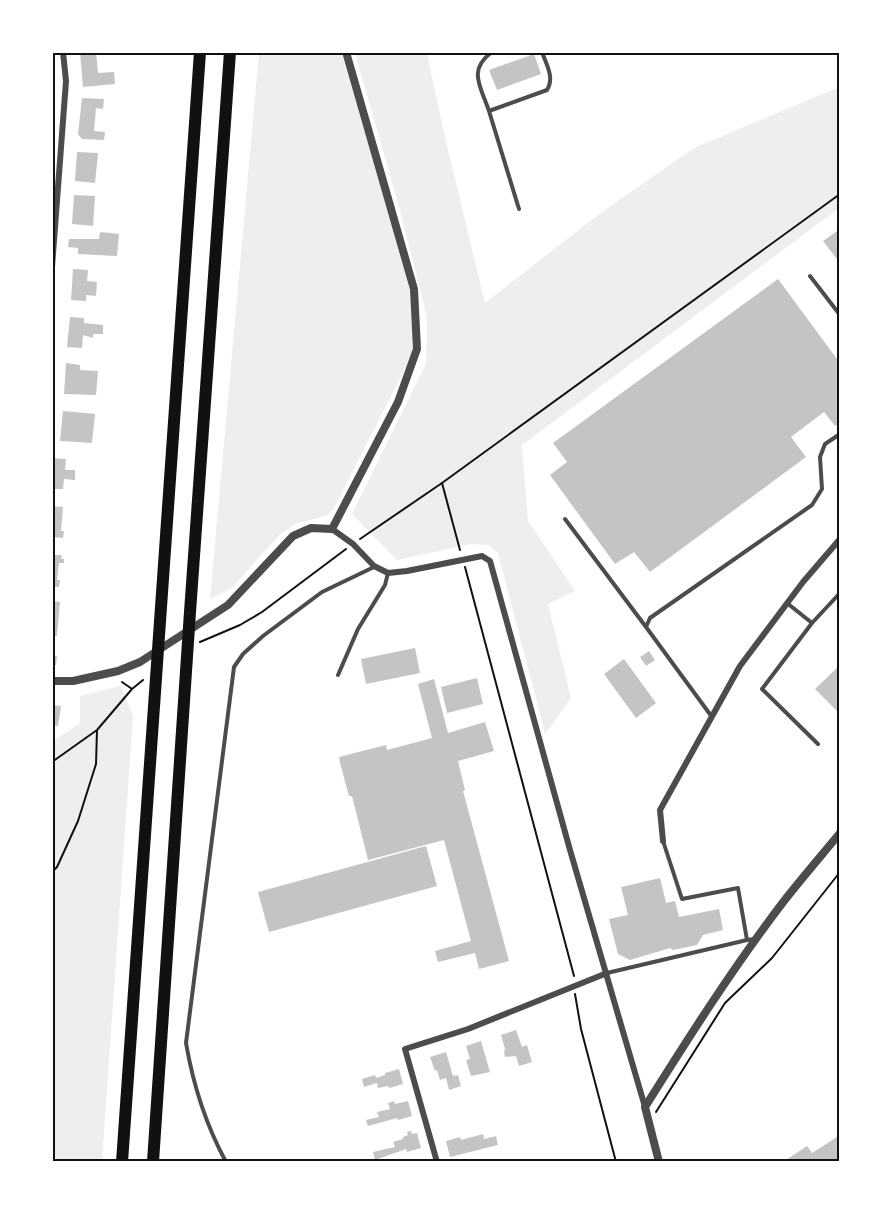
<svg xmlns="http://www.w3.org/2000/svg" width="892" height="1214" font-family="'Source Sans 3',sans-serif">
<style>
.green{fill:#eee}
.building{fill:#c4c4c4}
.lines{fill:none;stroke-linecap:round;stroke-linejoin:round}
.path{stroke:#111;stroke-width:2}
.service{stroke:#4c4c4c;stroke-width:4}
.minor{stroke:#4c4c4c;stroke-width:6}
.tertiary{stroke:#4c4c4c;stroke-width:8}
.motorway{stroke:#111;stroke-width:12}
.neatline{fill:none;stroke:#111;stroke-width:2}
</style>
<rect width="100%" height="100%" fill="#fff"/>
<!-- green -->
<path class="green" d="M259,53H341L413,289L415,349L333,510L326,516L297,523L280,534L232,588L210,599Z
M355,53H427L443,129L485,303L598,215L694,148L839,87V208L522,445L528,521L575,591L548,604L571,698L545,734L498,553L489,545L471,544L397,560L352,514L426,364L427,318L400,210Z
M121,686L133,716L102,1161H53L52,742L80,723V696Z"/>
<!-- building -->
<path class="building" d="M80,52H96L98,73L114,72L115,84L83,87Z
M534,54L541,74L497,90L489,70Z
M82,98L104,99L103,109L96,108L94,131L105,132L104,140L82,139L78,134Z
M77,152L98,153L95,183L75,181Z
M74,195L95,196L93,226L72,224Z
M840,229V263L823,241Z
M100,232L119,234L117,256L78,254V248L68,247L69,239H99Z
M73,269L88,270L87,281L97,282L96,296L86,295V301L71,300Z
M778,279L840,363V423L835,426L824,412L791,437L806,457L650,572L634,552L615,564L550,475L567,462L553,443Z
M70,317L84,318V323L103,325V334H93V338L83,335L82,348L67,347Z
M66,363L80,365V370L98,371L96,395L64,394Z
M63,411L95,414L92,443L60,441Z
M52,458L66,459L65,470H75V480L64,479L63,489H52Z
M52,506L63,507L61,531H64L63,538L52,537Z
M52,555H62L61,559H64V563H59L57,580H60L59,587H52Z
M52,601L60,602L57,636H52Z
M52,648H55L53,656H57L56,665H52Z
M415,648L420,673L366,684L361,659Z
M649,651L655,660L646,666L640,657Z
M624,659L656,703L636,718L604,674Z
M840,665V714L815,689Z
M477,678L483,704L447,713L441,687Z
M434,679L448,733L485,722L494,751L458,761L465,790L463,791L509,961L479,969L475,953L438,962L435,951L471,941L444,840L368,860L352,796H349L340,763L339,757L386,745L387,750L432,738L418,684Z
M52,705L61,706L58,726L52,725Z
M426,846L437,886L269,932L258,892Z
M660,878L666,903L675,901L679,917L719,909L723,930L703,935L697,945L673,950L670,948L630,960L618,954L609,919L628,915L621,887Z
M516,1030L522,1047L527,1045L532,1062L519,1066L516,1056L505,1057L504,1052L505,1049L501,1035Z
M481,1041L490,1072L471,1076L466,1060L470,1059L466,1046Z
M446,1052L453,1076L458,1075L461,1086L449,1090L446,1078L440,1080L437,1070L435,1071L430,1057Z
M399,1069L403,1084L389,1088L388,1086L378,1088L377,1083L364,1087L362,1079L375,1075L376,1078L385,1075V1073Z
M394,1101L395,1104L408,1101L412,1116L398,1120L397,1118L368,1126L366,1120L379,1117L377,1112L390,1109L388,1103Z
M411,1131L412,1134L417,1133L421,1148L407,1152L406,1149L375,1160L373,1152L395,1147L393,1142L403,1139V1137L408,1135L407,1132Z
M483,1134L484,1139L496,1136L498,1145L450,1157L446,1141L460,1137L461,1140Z
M840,1135V1162H783L807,1146L812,1153Z"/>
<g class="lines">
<!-- path -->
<path class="path" d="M442,483L460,550
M360,539L442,483L840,194
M465,567L574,976
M200,642L240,625L262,612L346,549
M122,682L132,689
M52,762L97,730L132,689L143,680
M52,872L57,867L78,821L96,764L97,730
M575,994L581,1029L616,1162
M656,1112L725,1003L772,958L840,872"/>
<!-- service -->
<path class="service" d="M492,52C467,70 481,87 489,111L547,90C555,78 546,64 542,52
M489,111L519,209
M810,276L840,315
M565,519L646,627
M787,603L812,623L840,593
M812,623L762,689L818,744
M338,675L358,629L385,585L388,573
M712,717L646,627L650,618L812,505L822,489L820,457L825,444L840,434
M663,841L682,899L738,888L747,940L754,939
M607,973L747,940
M226,1162C206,1125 193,1084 186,1043L234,667L243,654L263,636L322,592L374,567"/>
<!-- minor -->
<path class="minor" d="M52,267L66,81L63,52
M332,529L353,544L374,566L388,573L407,571L482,556L490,561L570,850L645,1107
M663,841L660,810L740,666L803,582L840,539
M437,1162L405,1049L468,1029L607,973"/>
<!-- tertiary -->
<path class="tertiary" d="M52,681H73L118,671L140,662L228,605L293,536L311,528L332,529L398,402L417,349L414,289L346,52
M659,1162L645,1107C689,1037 734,966 784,901C802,878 821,856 840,833"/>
<!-- motorway -->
<path class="motorway" d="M122,1162L200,52
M153,1162L190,612L230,52"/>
</g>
<!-- border -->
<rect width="892" height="1214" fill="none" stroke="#ffffff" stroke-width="108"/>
<rect x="54" y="54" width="784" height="1106" class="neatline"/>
</svg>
